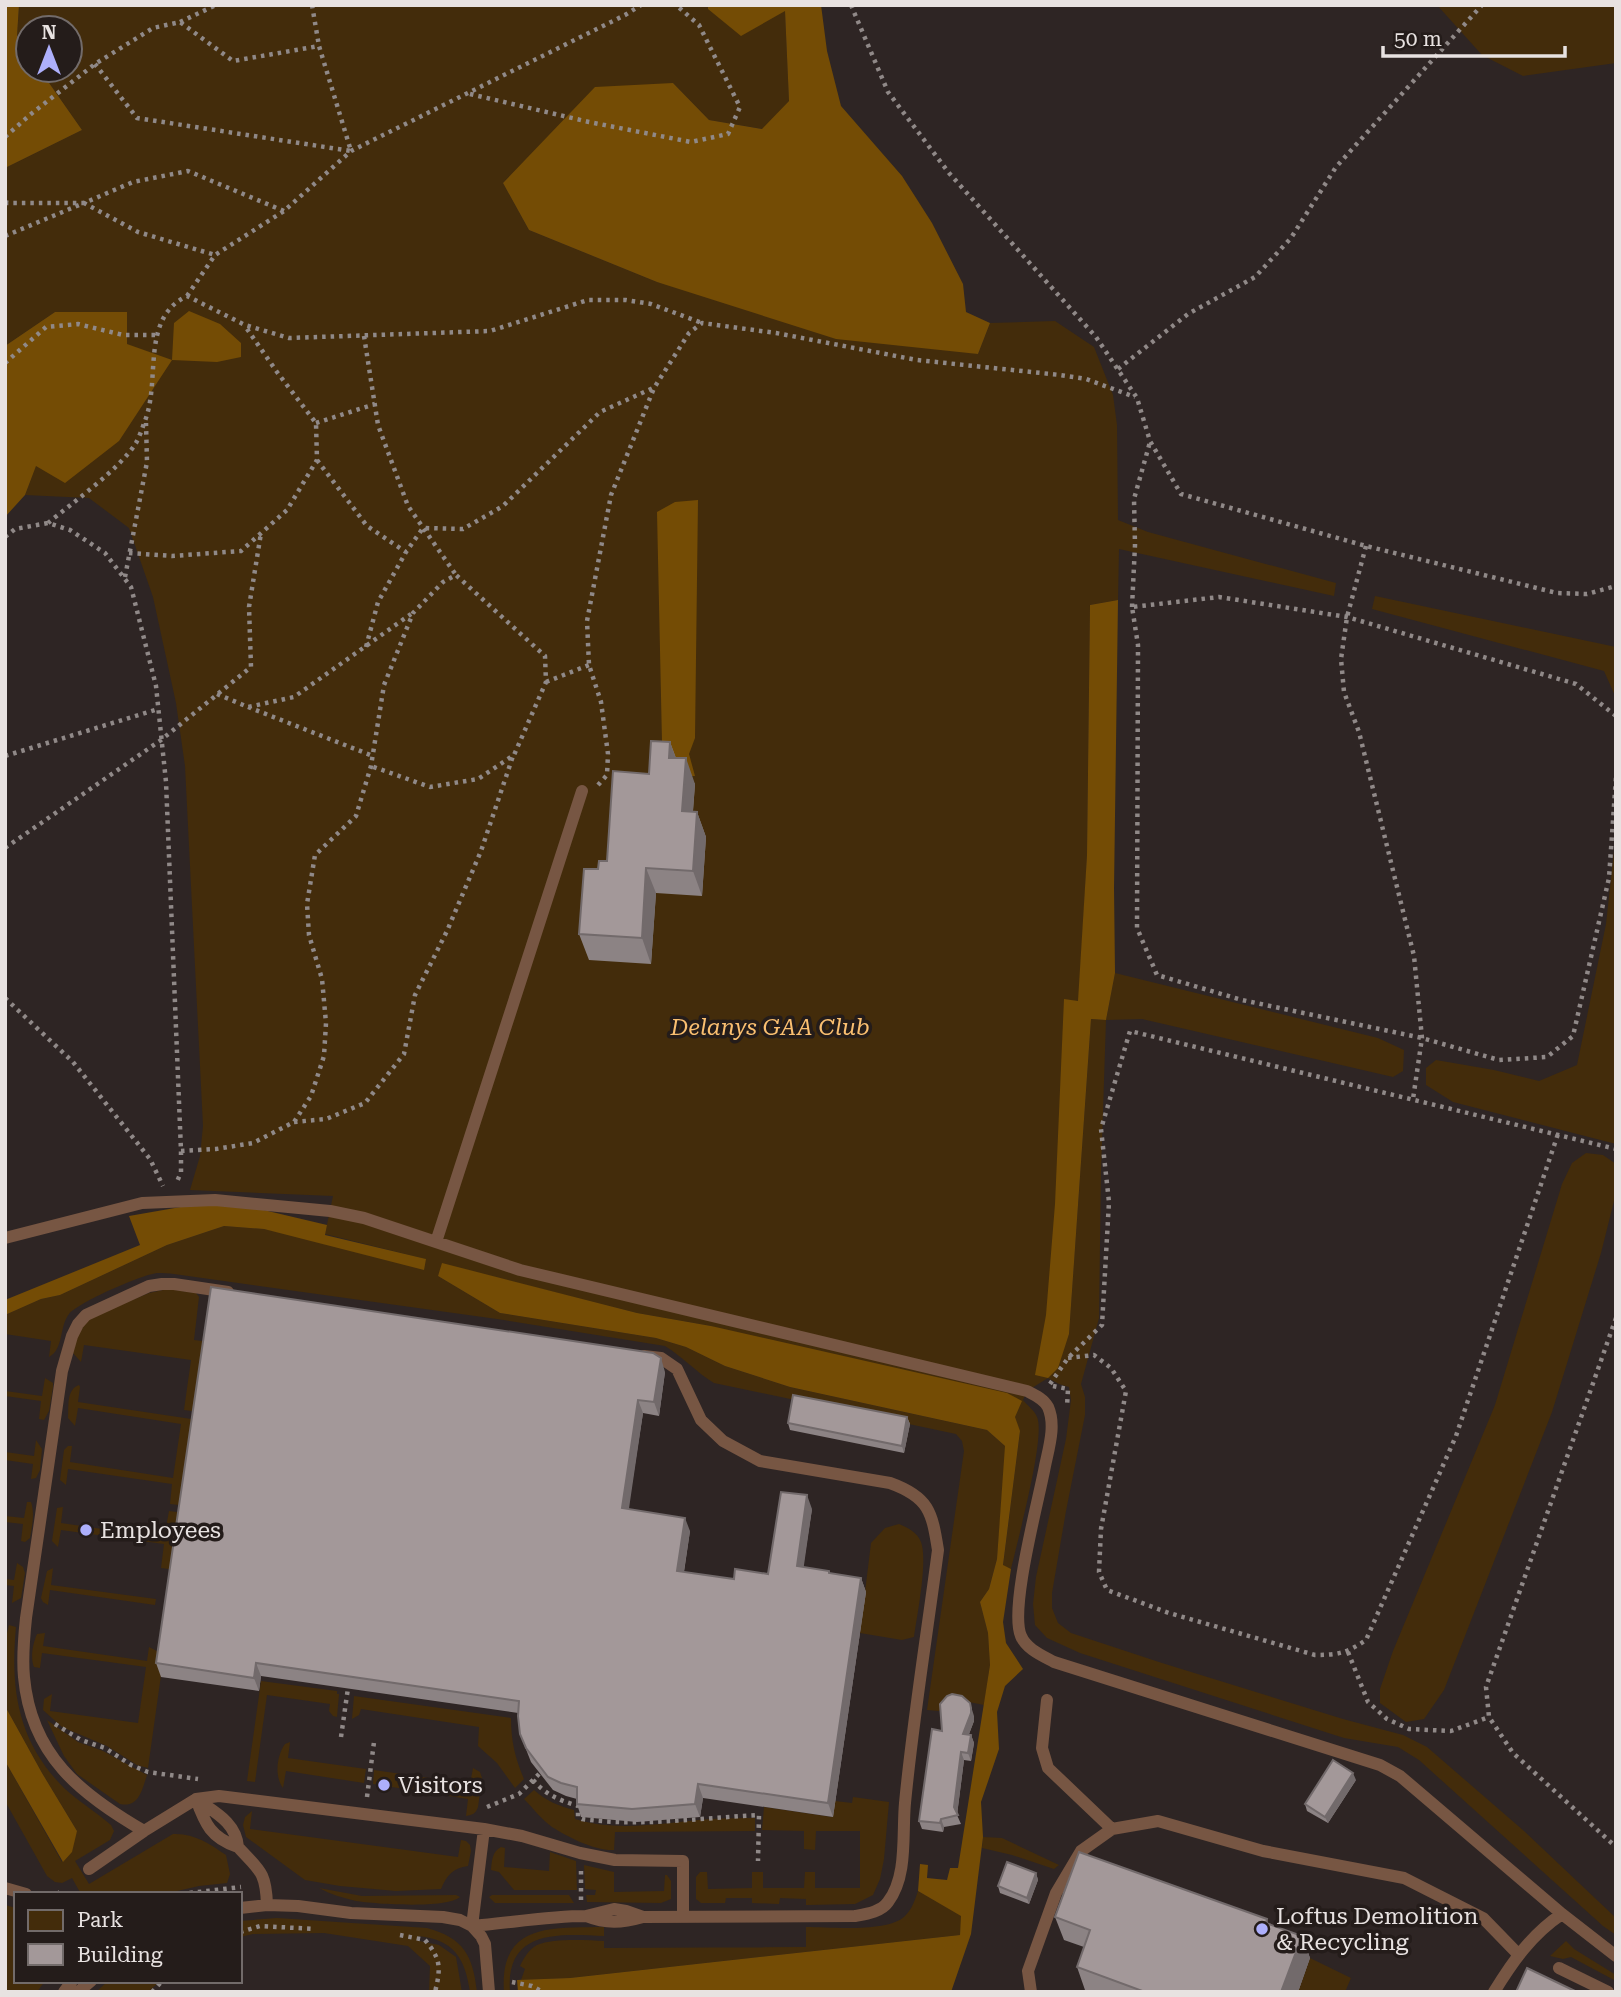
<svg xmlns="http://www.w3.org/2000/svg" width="1621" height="1997" font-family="'Roboto Serif',serif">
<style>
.green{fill:#432c0b}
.forest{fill:#744c05}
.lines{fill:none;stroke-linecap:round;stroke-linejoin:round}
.path{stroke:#908988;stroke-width:4.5;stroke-dasharray:3.5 5;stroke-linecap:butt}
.lane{stroke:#775643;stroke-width:12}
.wall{fill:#8c8384}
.shaded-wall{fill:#726a6b}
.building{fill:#a39899;stroke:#726a6b;stroke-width:2}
.poi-dot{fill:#adaffb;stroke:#241c1a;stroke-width:2.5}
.labels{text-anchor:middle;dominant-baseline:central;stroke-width:7;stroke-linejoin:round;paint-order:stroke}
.park-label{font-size:23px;font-style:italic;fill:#fabf70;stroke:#241c1a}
.poi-label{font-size:23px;fill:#e8e2e1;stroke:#241c1a;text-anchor:start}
</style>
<rect width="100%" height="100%" fill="#2e2524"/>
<!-- green -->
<path class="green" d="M19,5H708V9L785,11L789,101L763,129L709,120L673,83L553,132L503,183L529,230L657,282L978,354L990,323L1055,321L1094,347L1113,395L1117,425L1118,520L1148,532L1336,583L1334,596L1119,549L1118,600L1090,605L1087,856L1058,1364L1069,1334L1091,1019L1106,1020L1115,973L1378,1038L1404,1050L1403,1071L1393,1077L1142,1019L1106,1020L1101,1171L1099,1318L1081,1384L1085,1397V1415L1066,1511L1052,1593V1608L1058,1623L1071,1633L1162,1663L1343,1719L1403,1735L1427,1747L1524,1831L1616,1918V1935L1603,1926L1419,1760L1398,1747L1344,1738L1080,1653L1047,1638L1035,1625L1033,1604L1036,1577L1066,1439L1071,1400L1069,1387L1059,1384L1048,1378L1027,1391L1023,1400C1027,1405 1035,1411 1037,1417C1046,1436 1017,1543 1011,1569L1003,1566L1020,1431L711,1326L637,1313L443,1264L438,1276L500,1313L656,1338L686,1347L725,1366L790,1387L987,1430L1005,1446V1459L997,1559L989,1589L980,1602L988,1633L990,1665L984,1705L959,1700L943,1704L939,1711L927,1710L964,1451L962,1441L956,1434L714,1383C696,1372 683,1357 665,1346L497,1319L174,1274C169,1273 163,1273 157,1273C141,1275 79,1302 69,1314C59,1327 64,1349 49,1357L51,1341L5,1334V1315L41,1299L60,1295L167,1245L224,1226L264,1229L425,1259L325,1234L333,1196L190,1190L200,1156L203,1126L185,766L176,703L153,597L129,528L89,498L25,495L36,465L127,344V312H55L5,346V168L82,130L40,70H70V28H28V52L17,36Z
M1437,5H1616V63L1523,76L1482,55Z
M1375,596L1616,647V698L1604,671L1372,609Z
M1616,833V1144L1453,1102L1426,1085V1068L1436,1060L1494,1070L1539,1081L1577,1065L1606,924Z
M1586,1153L1603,1155L1616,1164V1193L1601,1253L1552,1412L1444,1690L1424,1719L1406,1722L1380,1703V1689L1393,1651L1495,1405L1562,1184L1572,1163Z
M168,1289L196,1293L199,1297L194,1340L210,1342L200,1412L184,1410L191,1360L84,1345L81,1362L73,1353L74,1344L87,1319L149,1293Z
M45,1378L53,1383V1387L49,1411L44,1420L39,1419L41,1401L5,1396V1391L42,1396Z
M79,1385L80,1387L78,1402L198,1420L187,1501L180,1500L179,1505L170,1504L172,1484L68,1469L66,1485L60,1480L64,1450L68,1446H72L70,1462L173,1478L181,1424L78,1408L75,1426L68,1418C69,1406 66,1390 79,1385Z
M36,1440L42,1449L40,1470L36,1478L31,1479L33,1464L5,1460V1452L34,1456Z
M27,1502H31C35,1514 32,1526 30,1538L25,1542L21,1541L23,1524L5,1522V1516L24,1518Z
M63,1507L61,1523L164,1538L169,1511L185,1513L177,1570L161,1568L164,1544L61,1530L58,1547L52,1541L57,1508Z
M899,1524C908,1528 917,1532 921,1542C928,1561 917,1615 914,1637L902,1640L860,1633L871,1543L885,1528Z
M17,1563L23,1567L25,1573L21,1598L12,1603L14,1586L5,1585V1579L14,1580Z
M53,1568L51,1585L156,1599L155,1605L50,1590L48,1605L43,1602L41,1598L47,1571Z
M9,1625L16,1627C10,1690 18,1742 64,1788C78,1801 96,1812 111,1825L114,1831L110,1840L75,1861L89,1884L173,1834C194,1833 210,1844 226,1855L230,1874L227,1883L199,1886L164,1894H81L72,1878L62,1883L55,1882L47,1876L5,1801V1761L62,1862L77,1831L42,1773L5,1706V1641Z
M45,1633L43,1646L147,1661L149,1647L161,1653L163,1661L148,1768L137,1765L107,1746L62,1727L43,1710L44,1699L52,1694L50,1711L138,1723L146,1667L42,1653L40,1668L34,1667C30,1658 33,1643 37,1634Z
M261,1681L337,1691V1694H339L337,1717L333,1716L329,1711L330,1704L267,1695L255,1782L247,1781Z
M354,1696L511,1718C511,1741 515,1758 524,1779L515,1788L497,1763L478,1746L479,1727L361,1709L359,1715L352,1719Z
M47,1720L78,1742L103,1751L147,1775C142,1790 139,1808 120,1804L77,1774L64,1756Z
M290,1742L288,1758L366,1769L364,1783L286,1771L283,1788C274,1776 277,1755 285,1744Z
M473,1768L480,1772L482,1778L478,1807C476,1813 473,1815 466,1816L468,1799L373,1784L374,1770L470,1784Z
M534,1790C546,1801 559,1806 574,1810L575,1819C620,1833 666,1822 711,1819C726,1818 741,1818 755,1818V1831L615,1832L614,1850C595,1851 568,1837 552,1827C541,1819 533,1808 524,1799Z
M853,1797L889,1802L884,1859L880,1879L873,1895L855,1904L806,1905V1899L780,1898L779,1904L752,1903V1898H726L725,1903H701L696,1899V1877L700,1872H707L708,1889L752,1888V1872H763V1888H804L805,1872H815V1888H860V1831H816L815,1850L804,1849V1831L762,1830L764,1807L832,1817L835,1801L852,1803Z
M252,1811L250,1829L458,1857L461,1840L466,1841L470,1845L471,1851L468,1866C453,1868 447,1875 441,1889L396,1891L340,1886L305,1880L246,1837L243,1825L245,1817Z
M983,1837L1002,1838L1059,1865L1054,1869L1012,1855L982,1848Z
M501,1847L505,1848L504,1867L549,1871L550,1852L576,1861L577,1890H514L499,1872L491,1870C492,1860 492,1852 501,1847Z
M584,1865L614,1872V1892L664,1891L665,1875H667L671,1881V1899L661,1903L587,1902L586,1895H595L596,1890L585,1889Z
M319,1888L362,1896L456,1895L460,1897C446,1909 375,1904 356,1901C343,1898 330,1894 319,1888Z
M918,1891L962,1916L960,1935L570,1978L521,1980L525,1969L520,1966C524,1958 528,1950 537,1945C553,1938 586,1940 604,1941V1948L806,1947V1927C830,1927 888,1933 905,1916C912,1909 915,1900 918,1891Z
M492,1895H569L574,1903H495L489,1897Z
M5,1905L16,1908V1981H45L37,1992H5Z
M277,1918L427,1928C464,1938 473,1956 477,1992H470C465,1958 454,1940 419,1936V1941L439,1945L456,1957L462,1992H429L430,1966L408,1946L324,1933L253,1934L240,1937V1921Z
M604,1927V1936C559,1934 505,1929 510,1992H504C499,1922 553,1928 604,1927Z
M1566,1941L1574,1949L1616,1975V1981L1571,1957L1563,1959L1550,1956Z
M1310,1958L1351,1978L1345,1992H1298Z
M108,1981H160L148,1992H96Z"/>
<!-- forest -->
<path class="forest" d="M5,5H19L17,36L28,52V70H40L82,130L5,168Z
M708,5H821L827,51L841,106L902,176L932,223L963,284L966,312L990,323L978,354L836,339L657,282L529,230L503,183L595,87L673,83L709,120L762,129L789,101L785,11L741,36L708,9Z
M189,311L220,324L241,343V357L217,362L172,360L119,441L65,483L36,466L25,495L5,517V346L55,312H127V344L172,360L174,323Z
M698,500L695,738L689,754L695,776H678L662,742L657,512L675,502Z
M1118,600L1114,888L1115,973L1106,1020L1091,1019L1069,1334L1058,1368L1048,1378L1035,1375L1046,1315L1055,1204L1064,999L1078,1001L1087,855L1090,605Z
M192,1205L251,1207L327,1225L325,1235L426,1259L424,1270L264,1229L224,1226L167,1245L60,1295L41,1299L5,1315V1300L140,1245L129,1216Z
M442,1263L637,1313L711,1326L1007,1393L1022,1401L1015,1417L1020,1431L1003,1565L1011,1569L1003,1622L1006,1643L1023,1669L1005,1686L997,1712L999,1749L981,1802L983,1837L971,1934L951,1992H518L517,1980L570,1978L960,1935L961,1916L918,1891L920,1864L928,1865L927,1878L947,1880L950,1868H958L990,1665L988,1633L980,1602L989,1589L997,1559L1005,1446L987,1430L790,1387L725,1366L686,1347L656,1338L500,1313L438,1276Z
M5,1706L42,1773L77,1831L72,1852L63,1862L5,1761Z"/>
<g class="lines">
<!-- path -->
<path class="path" d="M312,5L319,46
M851,5L888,92L949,173L1096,337L1137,398L1150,441L1181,494L1366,546L1557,593L1587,594L1616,586
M180,22L216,5
M470,94L589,122L691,142L728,134L740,107L699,25L676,5
M5,137L31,114L95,64L153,28L180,22L233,61L319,46L351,151L137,118L95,64
M5,202L8,203H84L133,182L188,171L284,211
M5,236L84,203L138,232L215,255
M187,296L215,255L284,211L351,151L625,15L641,5
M364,336L378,425L408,506L456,575
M5,363L46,327L78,324L123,335H156
M1118,369L1188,314L1255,277L1291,238L1336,167L1482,5
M316,423L375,404
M317,460L367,526L406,552
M48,523C72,503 120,469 136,443C139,437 142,430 144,423C162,382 139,319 187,296L245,325L289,338L490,331L588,300H626L651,304L702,323
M5,537L15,529L48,523L70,530L105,553L131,587L156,686L166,782L181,1151V1172L176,1184
M1366,546L1347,617L1341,659L1344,692L1359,732L1414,956L1422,1038L1413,1099
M129,553L172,556L241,551L287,510L317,460L316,423L277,372L245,326
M125,577L147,462L146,423
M1132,607L1135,545L1134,499L1150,442
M366,647L378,602L406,552L423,528L463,529L503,506L600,412L653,388
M546,682L589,665
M217,694L248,707L294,697L411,614
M248,707L373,756
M1616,716L1576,684L1347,617L1219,597L1132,607L1138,645L1137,928L1157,975L1242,1000L1422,1038L1499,1060L1547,1057L1573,1036L1609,878L1616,777
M5,756L158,709
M598,785L607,775L608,754L601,702L589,665L587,621L611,495L654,388L689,333L702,323L776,333L917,360L1060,375L1086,379L1135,397
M5,848L161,740L251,667L249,607L261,533
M5,998L73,1062L150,1159L163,1186
M294,1122L326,1119L365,1103L404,1054L415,995L447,931L481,851L513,756
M181,1151L216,1149L253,1143L294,1122L311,1096L324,1056L326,1023L322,979L309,935L307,904L315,855L356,816L371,766L384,685L413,613L443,582L456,575L545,656L546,682L514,755L478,779L430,787L371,766
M1616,1318L1486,1687L1489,1717L1513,1753L1616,1847
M1068,1358L1094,1355L1111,1368L1126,1391L1101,1529L1099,1572L1107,1590L1169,1613L1315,1655C1338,1655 1347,1653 1366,1640L1456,1436L1558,1134
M1050,1384L1068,1358L1102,1325L1109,1202L1101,1129L1130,1031L1616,1149
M1053,1386L1068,1389L1067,1407
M1348,1652L1368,1702L1387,1719L1409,1729L1451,1731L1489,1717
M55,1724L81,1740L105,1748L131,1765L148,1772L198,1779
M341,1737L348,1688
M533,1780C546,1795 559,1800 578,1806V1817L582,1819C641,1827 699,1818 759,1815L758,1861
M367,1797L374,1742
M487,1807L519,1794L539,1774
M581,1871V1901
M57,1894L60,1892L61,1894
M181,1894L241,1887
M240,1932L260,1926L315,1929
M400,1935L425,1940C441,1959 441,1968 435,1992
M512,1982L532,1986L543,1992
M152,1992L162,1981"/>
<!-- lane -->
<path class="lane" d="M582,791L436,1242L520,1270L1027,1391C1035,1395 1044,1399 1048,1407C1056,1425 1049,1447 1045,1466C1039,1499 1009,1609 1021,1636C1026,1649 1043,1656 1054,1662L1380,1765L1400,1776L1562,1914L1616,1956
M5,1238L142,1203L215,1200L330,1211L364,1218L436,1242
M228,1292L174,1284H162L149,1286L86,1315L78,1324L72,1336L62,1371L26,1618C24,1637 22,1657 24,1677C31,1755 80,1794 144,1831L196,1799L219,1796L484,1829L522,1836L580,1853L615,1860L683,1861V1917
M1047,1700L1042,1748L1048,1768L1112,1829
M196,1799C214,1812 236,1822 238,1847C211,1838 205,1824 196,1799Z
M484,1829L472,1926C510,1923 547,1916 586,1916
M238,1847C259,1870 266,1871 267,1905
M89,1869L144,1831
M5,1888L26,1894
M240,1908L267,1905L298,1906L351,1913L443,1917L460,1920L472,1926L481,1936L485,1944L489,1992
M614,1909L626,1911L643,1917C622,1923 606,1924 586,1916Z
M643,1917L855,1916C866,1914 881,1912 888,1902C908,1876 902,1834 905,1803C913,1719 927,1634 938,1550C932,1512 929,1497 890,1483L760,1461L723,1441L701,1420L677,1369L661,1358L644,1356
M1559,1968L1608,1992
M64,1992L72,1981
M78,1992L91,1981
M1031,1992L1028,1971L1056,1893L1081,1851L1112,1829L1158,1821L1263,1851L1404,1878L1483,1918L1518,1954
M1494,1992C1513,1961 1532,1934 1562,1914"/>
</g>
<!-- wall -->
<path class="wall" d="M670,742L676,758L695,784L693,811L697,812L706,837L702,896L656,893L651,964L589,960L579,934L598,869L607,861L649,774Z
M665,1372L659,1416L643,1413L628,1509L690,1531L684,1572L734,1579L768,1574L812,1509L803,1567L829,1571L830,1574L861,1578L866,1592L833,1817L703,1798L700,1817L637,1822L581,1817L577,1804V1799L566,1796L553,1790L531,1762L520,1734L518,1713L261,1676L259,1691L161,1677L156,1663Z
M907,1417L910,1424L904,1453L790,1430L788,1423Z
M974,1716V1721L969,1734L971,1735L974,1743L971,1761L964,1760L957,1815L961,1824L944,1827L943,1832L922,1829L919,1821L942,1731Z
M1356,1780L1328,1823L1307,1811L1305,1804Z
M1036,1873L1038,1880L1029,1904L1000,1893L998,1886Z
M1055,1917L1267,1919L1268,1924L1302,1936L1310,1958L1298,1992H1091L1085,1990L1077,1967L1084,1947L1064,1940Z"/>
<!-- shaded-wall -->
<path class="shaded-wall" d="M670,742L679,767L669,758Z
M686,758L695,784L691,836L682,811Z
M697,812L706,837L702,896L693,871Z
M646,868L656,893L651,964L642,938Z
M661,1358L665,1372L659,1416L654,1402Z
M638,1400L643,1413L627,1522L622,1508Z
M907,1417L910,1424L904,1453L902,1446Z
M807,1495L812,1509L802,1579L797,1566Z
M685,1518L690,1531L682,1584L677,1571Z
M861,1578L866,1592L833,1817L828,1803Z
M256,1663L261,1676L259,1691L254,1678Z
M970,1703L974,1716V1721L966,1742L963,1734Z
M971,1735L974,1743L971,1761L968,1753Z
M961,1752L964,1760L957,1815L954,1807Z
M1353,1773L1356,1780L1328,1823L1325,1817Z
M698,1784L703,1798L700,1817L695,1804Z
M941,1819L944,1827L943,1832L940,1823Z
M1036,1873L1038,1880L1029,1904L1027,1898Z
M1302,1936L1310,1958L1298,1992H1281Z"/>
<!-- building -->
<path class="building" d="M651,741L670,742L669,758H686L682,811L697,812L693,871L646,868L642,938L579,934L584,869H598L599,861H607L613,771L649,774Z
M211,1287L653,1353L661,1358L654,1402L638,1400L622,1508L685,1518L677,1571L734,1579L735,1569L768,1574L781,1492L807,1495L797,1566L829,1571V1573L861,1578L828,1803L698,1784L695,1804L632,1809L577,1804V1787L561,1783L548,1777L526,1748L520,1734L518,1716L519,1701L256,1663L254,1678L156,1663Z
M793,1395L907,1417L902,1446L788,1423Z
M952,1694L962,1696L970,1703L971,1708V1713L963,1734L971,1735L968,1753L961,1752L954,1807L958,1815L941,1819L940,1823L919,1821L932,1729L942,1731L940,1704L947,1696Z
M1333,1760L1353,1773L1325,1817L1305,1804Z
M1079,1852L1267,1919L1266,1923L1302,1936L1281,1992H1145L1077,1967L1090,1930L1055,1917Z
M1007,1862L1036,1873L1027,1898L998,1886Z
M1527,1968L1577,1992H1516Z"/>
<!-- markers -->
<g class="poi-dot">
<circle cx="86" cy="1530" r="7"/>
<circle cx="384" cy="1785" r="7"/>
<circle cx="1262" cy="1929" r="7"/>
</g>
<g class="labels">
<!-- park labels -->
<g class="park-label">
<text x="770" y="1027">Delanys GAA Club</text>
</g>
<!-- poi labels -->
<g class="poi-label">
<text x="100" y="1530">Employees</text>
<text x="398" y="1785">Visitors</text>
<text x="1276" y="1916">Loftus Demolition<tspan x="1276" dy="26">&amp; Recycling</tspan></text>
</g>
</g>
<!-- border -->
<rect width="1621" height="1997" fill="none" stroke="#e8e2e1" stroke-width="14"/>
<!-- legend -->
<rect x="14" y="1892" width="228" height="91" fill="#241c1a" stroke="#726b6a" stroke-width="2"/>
<rect x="28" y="1910" width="35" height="21" fill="#432c0b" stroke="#726b6a" stroke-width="2"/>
<text x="77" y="1927" font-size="21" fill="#e8e2e1">Park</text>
<rect x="28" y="1944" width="35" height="21" fill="#a39899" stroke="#726b6a" stroke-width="2"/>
<text x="77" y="1962" font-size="21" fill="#e8e2e1">Building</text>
<!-- north arrow -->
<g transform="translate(49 49)"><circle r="33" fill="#241c1a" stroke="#726b6a" stroke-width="2"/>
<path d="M0-5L12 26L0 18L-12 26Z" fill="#adaffb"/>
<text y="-10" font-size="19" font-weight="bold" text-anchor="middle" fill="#e8e2e1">N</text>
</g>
<!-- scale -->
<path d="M1383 46v10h182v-10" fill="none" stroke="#e8e2e1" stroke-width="3.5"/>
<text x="1394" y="46" font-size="21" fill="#e8e2e1" stroke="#241c1a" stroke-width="5" paint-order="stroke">50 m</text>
</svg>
